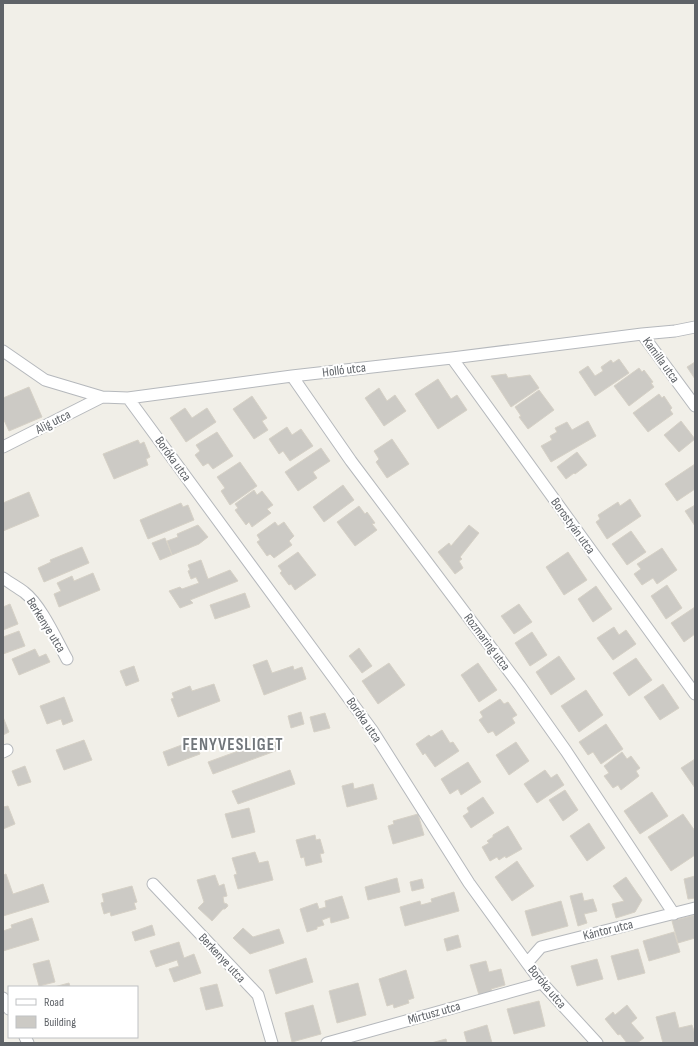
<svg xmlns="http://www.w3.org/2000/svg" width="698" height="1046" font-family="'Sofia Sans Condensed',sans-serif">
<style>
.building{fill:#cccac5;stroke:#d6d1c6}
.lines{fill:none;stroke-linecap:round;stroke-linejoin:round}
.street-casing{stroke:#b5b8bc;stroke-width:13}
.street{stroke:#fff;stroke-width:11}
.labels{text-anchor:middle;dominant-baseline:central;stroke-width:4;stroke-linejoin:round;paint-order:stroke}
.street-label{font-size:13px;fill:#5f6368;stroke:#fff}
.district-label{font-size:17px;font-weight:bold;letter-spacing:1px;fill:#70757a;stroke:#fff}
</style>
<rect width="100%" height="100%" fill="#f1efe8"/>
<!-- building -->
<path class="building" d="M619,359L629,373L595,396L579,372L588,366L595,376L603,371L601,367L611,360L613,363Z
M695,362V379L687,367Z
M639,368L642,372L644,370L653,382L651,383L654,387L629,406L614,386Z
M506,374L508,378L530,375L539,388L511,407L491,376Z
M438,379L451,399L457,395L467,410L438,429L415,394Z
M29,387L42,417L9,431L3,418V398Z
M379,388L387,401L395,395L406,411L384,426L365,398Z
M539,390L554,410L528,429L519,417L521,416L515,407Z
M659,394L662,398L664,396L672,408L670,410L673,414L648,432L633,413Z
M252,396L267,418L262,421L268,430L254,439L233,409Z
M185,408L192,418L207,408L216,422L186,442L170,418Z
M588,421L596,436L551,462L541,446L552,440L550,436L557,432L555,428L567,422L572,430Z
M681,421L695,439L679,452L664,435Z
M287,427L292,435L301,429L313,446L290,461L283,451L279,454L269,439Z
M217,432L233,456L213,469L208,463L203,466L195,455L200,451L196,445Z
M392,439L409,464L387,478L376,462L379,459L374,451Z
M138,440L140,444L144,442L150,457L146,459L148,465L114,479L103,454Z
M321,448L330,461L313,472L317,478L298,491L285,472Z
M577,452L587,465L575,474L574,473L566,479L557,467Z
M240,462L257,486L230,505L221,491L225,488L217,477Z
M695,464V489L677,501L665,484Z
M343,485L354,500L324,522L313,507Z
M254,490L257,495L262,491L273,505L267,509L271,513L252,527L249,522L246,525L235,510L238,508L235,504Z
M29,492L39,516L3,531V503Z
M630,499L641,516L607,539L596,522L600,519L598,515L618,502L620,506Z
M181,503L183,507L188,505L194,520L148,539L140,520Z
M695,505V526L685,511Z
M359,506L365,514L367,512L375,523L372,524L377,530L355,546L337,522Z
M275,522L278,526L284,522L294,536L289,541L292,545L274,558L270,554L267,556L257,542L260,540L257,535Z
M198,525L208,537L199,544L172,555L167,541L178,537L177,534Z
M469,525L479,533L460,557L462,559L459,561L463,568L455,574L438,552L449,543L451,546Z
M631,531L646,552L627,565L612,544Z
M165,538L172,555L160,560L152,543Z
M82,547L89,563L44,582L38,568L51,562L50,560Z
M662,548L677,570L657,584L653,578L642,585L634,574L641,569L637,564Z
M298,552L316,575L295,590L291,584L289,585L280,573L282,571L278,566Z
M568,552L587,580L564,595L546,567Z
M201,560L208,579L230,570L238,581L190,600L193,603L180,608L169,591L180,587L182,589L199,583L196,577L191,579L188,571L190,570L188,565Z
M93,573L100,590L59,607L54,594L61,591L57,583L72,576L74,581Z
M667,585L682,608L666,619L651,596Z
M596,586L612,609L593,622L578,599Z
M245,593L250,607L215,619L210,605Z
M10,604L18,624L3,630V607Z
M519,604L532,622L514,634L501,616Z
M695,607V634L684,642L671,623Z
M614,627L619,635L626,630L636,644L613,660L597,638Z
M19,631L25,646L3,654V637Z
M532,632L547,655L530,666L515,643Z
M359,648L372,666L362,673L349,656Z
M35,649L39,657L46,654L50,662L19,675L12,659Z
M559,656L575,679L551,695L536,672Z
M636,658L652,680L629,696L613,673Z
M267,660L272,673L293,666L294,670L302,667L306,679L264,695L253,665Z
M389,663L405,685L378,704L362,681Z
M478,663L497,690L479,702L461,675Z
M134,666L139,681L126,686L120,671Z
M214,684L220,701L178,717L171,699L174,698L172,693L190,686L192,691Z
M663,684L679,708L660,720L644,697Z
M586,690L603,715L579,732L561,706Z
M64,697L73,721L63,725L61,719L47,724L40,706Z
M500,699L504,704L508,702L517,715L512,718L515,723L496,736L493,731L488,733L479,720L483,717L480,712Z
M301,712L304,724L291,728L288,716Z
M325,713L330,728L314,732L310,717Z
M3,717L9,732L3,735Z
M606,724L623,749L601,764L593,752L588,755L579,742Z
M442,730L450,743L453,742L459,751L435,767L425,753L423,755L416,744L429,735L431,737Z
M274,738L278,750L213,774L208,762Z
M84,740L92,760L64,770L56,750Z
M195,740L200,754L168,766L163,752Z
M516,742L529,761L509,775L496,755Z
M622,752L627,759L631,756L640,768L636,771L639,776L621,790L618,785L613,788L604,776L609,773L604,766Z
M695,759V788L681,768Z
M468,762L481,782L461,795L458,789L450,794L441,779Z
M25,766L31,782L18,786L12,771Z
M290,770L295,784L238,804L232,791Z
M545,770L551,778L557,774L564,785L537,803L524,784Z
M353,783L354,789L373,784L377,799L347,807L342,786Z
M565,790L578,810L563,821L549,800Z
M652,792L668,816L640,834L624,811Z
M483,797L494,813L471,828L463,816L469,812L467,808Z
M8,806L15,824L3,829V807Z
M249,808L255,832L232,838L225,814Z
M418,814L424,835L393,844L388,826L394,824L393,821Z
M683,814L695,831V855L671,871L648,837Z
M589,823L605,848L587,861L570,836Z
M508,826L522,849L506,858L505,856L499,860L497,857L490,861L482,847L489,843L487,841L493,837V835Z
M315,835L316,840L320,839L324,853L320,854L322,862L306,866L304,857L301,858L296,840Z
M255,852L259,863L268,861L273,880L238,889L234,875L237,874L232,858Z
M517,861L534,886L512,901L495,877Z
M6,874L13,894L43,884L49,902L3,916V875Z
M215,875L219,886L224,884L227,896L223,897L224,903L227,904L228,906L225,909H223L212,921L198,908L204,902L197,880Z
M695,876V898L688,899L684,879Z
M626,877L642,900L635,912L616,918L612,904L624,901L613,886Z
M397,878L400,892L368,900L365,887Z
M422,879L424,888L412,891L410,882Z
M132,886L137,902L134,903L136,909L111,916L110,912L104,914L101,903L104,902L102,894Z
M454,892L459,911L405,926L400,907L420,901L421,905L432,902L431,899Z
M582,893L584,901L593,899L597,911L584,914L587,923L578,926L570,896Z
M342,896L349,918L331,923L330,917L322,920L324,925L317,927V929L307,932L300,909L317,903L319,909L326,907L325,901Z
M561,901L568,926L532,936L525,911Z
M695,915V938L678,943L672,921Z
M32,918L39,940L3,951V931L12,928L11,925Z
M152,925L155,935L135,941L132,932Z
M243,928L253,937L279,929L284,943L250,954L233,938Z
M674,932L680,952L649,961L643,941Z
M458,935L461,947L447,951L444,939Z
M179,942L184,958L194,954L201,973L174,982L169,969L179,966L177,960L156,967L150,951Z
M638,949L645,973L618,980L611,956Z
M306,958L313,982L276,994L269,970Z
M597,959L603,979L577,986L571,966Z
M49,960L55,982L39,986L33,964Z
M486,961L489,972L501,969L505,985L491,989L492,991L479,995L470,965Z
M406,970L414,998L408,1000L409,1003L394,1008L393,1004L387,1006L379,979Z
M69,983L70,987H54Z
M358,983L366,1015L337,1023L329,991Z
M217,984L223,1006L206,1010L200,988Z
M539,1001L545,1026L514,1034L507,1009Z
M313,1005L321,1034L292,1042L285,1013Z
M627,1005L637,1018L631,1023L644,1038L637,1043H627L620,1034L618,1035L605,1019L613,1012L615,1015Z
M675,1012L679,1028L692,1025L695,1034V1043H663L656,1017Z
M487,1025L492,1043H467L464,1032Z
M446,1039L447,1043H431Z"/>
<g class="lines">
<defs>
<path id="street" d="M642,334L695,406
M3,351L45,380L102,397L128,398L292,376L452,358L642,334L675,331L695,327
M452,358L695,694
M292,376L351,461L520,686L566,751L674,914
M128,398L372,730L469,883L527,963L542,983L597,1043
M3,447L102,397
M3,578C10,583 17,587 24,592C41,605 56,639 67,659
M3,752L7,750
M153,884L258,995L272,1043
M527,963L541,947L695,908
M3,998L9,1009
M25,1037L28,1043
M327,1043L542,983"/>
</defs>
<!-- street casing -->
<use href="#street" class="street-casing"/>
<!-- street -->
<use href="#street" class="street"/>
</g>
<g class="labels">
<!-- street labels -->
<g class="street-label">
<text transform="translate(661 360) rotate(54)">Kamilla utca</text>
<text transform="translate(344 370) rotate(-7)">Holló utca</text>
<text transform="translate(53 422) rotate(-27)">Alig utca</text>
<text transform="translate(173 459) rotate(54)">Boróka utca</text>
<text transform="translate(573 526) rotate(54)">Borostyán utca</text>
<text transform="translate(46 625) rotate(58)">Berkenye utca</text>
<text transform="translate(487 642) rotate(53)">Rozmaring utca</text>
<text transform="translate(364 720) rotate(55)">Boróka utca</text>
<text transform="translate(608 930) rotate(-14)">Kántor utca</text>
<text transform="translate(222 958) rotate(47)">Berkenye utca</text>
<text transform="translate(547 987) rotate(50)">Boróka utca</text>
<text transform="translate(434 1013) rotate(-16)">Mirtusz utca</text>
</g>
<!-- district labels -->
<g class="district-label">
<text x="233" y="745">FENYVESLIGET</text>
</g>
</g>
<!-- border -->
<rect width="698" height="1046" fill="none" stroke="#5f6368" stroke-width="8"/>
<!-- legend -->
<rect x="8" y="986" width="130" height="52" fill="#ffffff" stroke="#bfc1c3"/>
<rect x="16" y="999" width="20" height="6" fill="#ffffff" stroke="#bfc1c3"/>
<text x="44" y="1006" font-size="12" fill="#5f6368">Road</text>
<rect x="16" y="1016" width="20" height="12" fill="#cccac5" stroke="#bfc1c3"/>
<text x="44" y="1026" font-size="12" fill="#5f6368">Building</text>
</svg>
